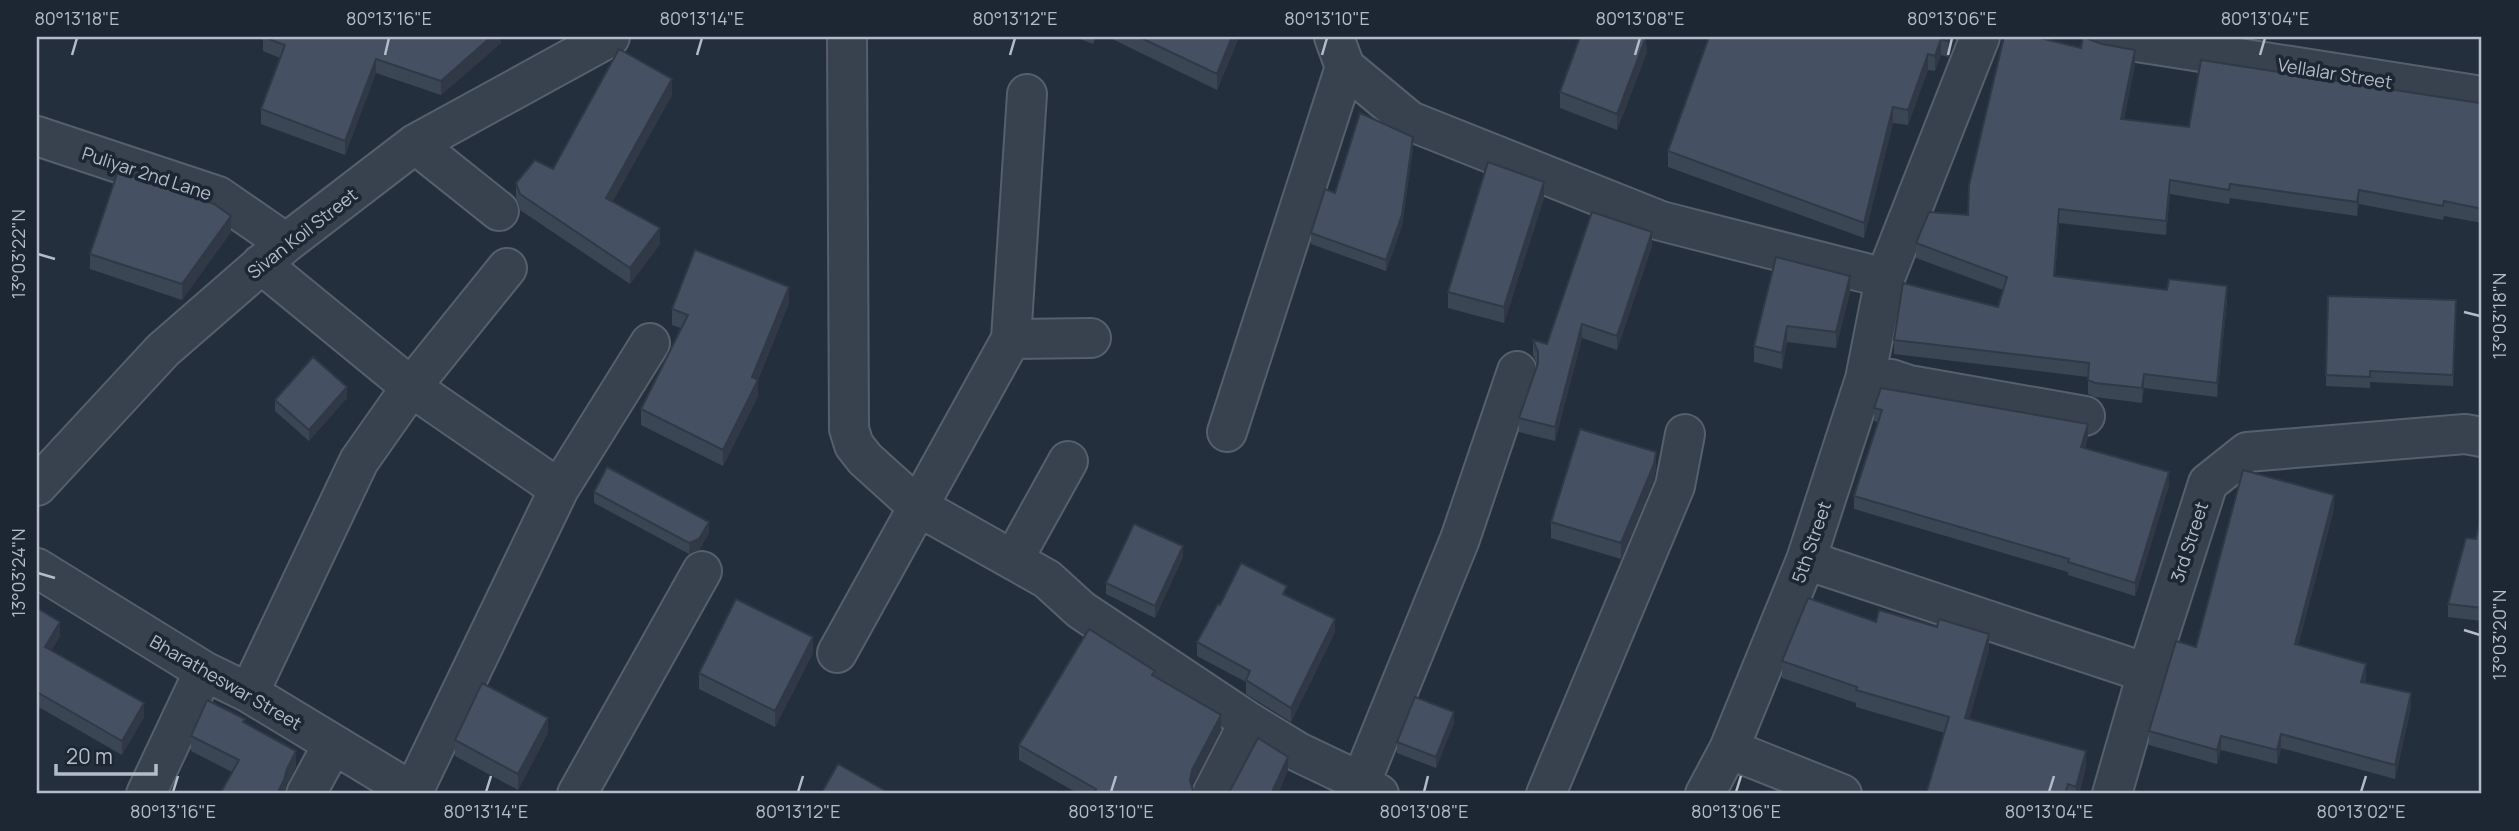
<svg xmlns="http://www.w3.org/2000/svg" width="2519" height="831" font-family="Manrope,sans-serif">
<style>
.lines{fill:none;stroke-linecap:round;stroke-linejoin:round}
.minor-casing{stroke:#565f6c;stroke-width:42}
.minor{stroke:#38414e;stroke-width:38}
.wall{fill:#3b4654}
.shaded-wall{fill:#303945}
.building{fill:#455162;stroke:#303945;stroke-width:2}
.ticks{fill:none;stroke:#b4bcc9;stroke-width:2.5}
.labels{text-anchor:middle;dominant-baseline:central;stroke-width:7;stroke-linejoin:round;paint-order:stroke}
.street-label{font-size:18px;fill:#b4bcc9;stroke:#1d2633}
.neatline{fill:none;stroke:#b4bcc9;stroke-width:2.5}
.ticks-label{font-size:18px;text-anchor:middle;fill:#b4bcc9}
</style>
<rect width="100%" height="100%" fill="#242f3e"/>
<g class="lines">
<defs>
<path id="minor" d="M847,37L849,429L854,445L865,459L917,506L1047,579L1081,610L1249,722L1298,752L1361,782L1379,794
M1334,37L1345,67L1410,121L1661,221L1885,278
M2105,37L2482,96
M37,136L218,196L286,243
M415,144L499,211
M261,264L411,387L559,489
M1011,339L1091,338
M1865,379H1891L1909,385L2085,416
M1227,432L1345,67
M37,486L163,350L286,243L415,144L610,37
M1013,560L1068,461
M1806,560L2147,673
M37,568L204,671L249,693L416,794
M837,653L1011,339L1027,94
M249,693L359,461L411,387L507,268
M1729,749L1842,794
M1361,782L1460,539L1517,371
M413,792L559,489L650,343
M146,794L204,671
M306,794L333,744
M577,794L702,571
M1212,794L1249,722
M1546,794L1675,486L1685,434
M1705,794L1729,749L1806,560L1865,379L1885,278L1980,37
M2112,794L2147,673L2208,483L2247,452L2465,434L2482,437"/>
</defs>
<!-- minor casing -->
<use href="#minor" class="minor-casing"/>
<!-- minor -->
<use href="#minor" class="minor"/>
</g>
<!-- wall -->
<path class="wall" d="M263,37H501V43L441,95L376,73L345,155L261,124V109L280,58L263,51Z
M1075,37H1096L1093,44Z
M1108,37H1239L1217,90Z
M1709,37H1955L1948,57L1941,55L1935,71L1928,70L1908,125L1893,123L1864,238L1668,167V151Z
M1647,52L1617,130L1560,108V92Z
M2135,64L2124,119L2189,127L2482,102V223L2444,216L2443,220L2359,204L2357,216L2230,198L2229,204L2170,194L2166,235L2059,223L2055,276L2227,301L2217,397L2144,388L2142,403L2095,397L2088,394V377L1894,354V340L1998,307L2003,290L1916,258V243L1968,215Z
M672,95L612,202L660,244L630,284L520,210L516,198V183L553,169Z
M1413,148L1402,226L1386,271L1311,244V233L1335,193Z
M1544,198L1504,323L1448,308V292Z
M231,232L182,300L90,269V254Z
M1652,246L1617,350L1582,338L1555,441L1519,432V418L1537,364L1533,355V340L1547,344Z
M1850,292L1836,348L1787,342L1782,369L1754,362V346Z
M2328,296L2456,300L2453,386L2370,382V388L2326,386Z
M789,303L758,380V396L723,466L641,425V409L681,328L672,325V309Z
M347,398L309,441L275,411V400Z
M1874,408L2088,437L2085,448L2169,485L2135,596L2068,575V572L1854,509V496L1878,422L1874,421Z
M1656,468L1654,480L1621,559L1551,538V522Z
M594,492L709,533L699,550L689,554L594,503Z
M2334,509L2298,645L2366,679L2365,683L2411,707L2395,779L2281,748L2277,764L2221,750L2217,764L2149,745V731L2196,647Z
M2482,514V621L2448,617V604L2476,539Z
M1183,557L1155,618L1106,594V583Z
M1287,596L1335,632L1291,722L1246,694V682L1197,656V642L1220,605Z
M37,608L60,636L51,651L144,717L122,755L37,706Z
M1876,622L1989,650L1969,719L2086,767L2079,794H1926L1945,733L1856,707V703L1782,678V661Z
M813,653L775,727L699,689V673Z
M1155,677L1221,729L1192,785L1193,791L1197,794H1079L1019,760V745Z
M245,723L296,766L287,784L232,772L191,751V736Z
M1454,723L1436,768L1397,753V742Z
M548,733L518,790L455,756V740Z"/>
<!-- shaded-wall -->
<path class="shaded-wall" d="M491,37H501V43L441,95V81Z
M1232,37H1239L1217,90V74Z
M1646,37L1647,52L1617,130V114Z
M1950,37H1955L1948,57V41Z
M1941,39V55L1935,71V56Z
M2135,50V64L2121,133V119Z
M1928,54V70L1908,125V110Z
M376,59V73L345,155V141Z
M672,79V95L606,214V198Z
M1893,107V123L1864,238V223Z
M1413,137V148L1402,226L1386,271V260Z
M2170,180V194L2166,235V221Z
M1544,182V198L1504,323V307Z
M2359,190V204L2357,216V202Z
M2059,209V223L2054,290V276Z
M231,216V232L182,300V284Z
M660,228V244L630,284V268Z
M1652,232V246L1617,350V336Z
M1850,276V292L1836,348V332Z
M2227,286V301L2217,397V383Z
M789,287V303L756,385L758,380V396L723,466V450Z
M1582,324V338L1555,441V427Z
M1787,326V342L1782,369V353Z
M2144,374V388L2142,403V388Z
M347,387V398L309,441V430Z
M2088,424V437L2081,460V447Z
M1656,452V468L1654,480L1621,559V543Z
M2169,472V485L2135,596V583Z
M2334,495V509L2295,658V644Z
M709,522V533L699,550L689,554V543Z
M1183,546V557L1155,618V606Z
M1335,619V632L1291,722V708Z
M60,622V636L45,661V647Z
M1989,634V650L1965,734V718Z
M813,637V653L775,727V711Z
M2366,664V679L2361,696V682Z
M2411,693V707L2395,779V765Z
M144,703V717L122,755V741Z
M1454,712V723L1436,768V757Z
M1221,715V729L1192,785L1190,794V780L1192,770Z
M548,718V733L518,790V774Z
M2281,734V748L2277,764V750Z
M2221,736V750L2217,764V750Z
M296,751V766L287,784L284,794H277L287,769Z
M2086,751V767L2079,794H2076V787Z
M1288,757V771L1278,794H1271Z"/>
<!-- building -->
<path class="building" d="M263,37H491L441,81L376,59L345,141L261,109L285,45Z
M1139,37H1232L1217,74Z
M1580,37H1646L1617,114L1560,92Z
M1709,37H1950L1948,41L1941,39L1935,56L1928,54L1908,110L1893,107L1864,223L1668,151Z
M2004,37H2036L2081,48L2083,37L2102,44L2135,50L2121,119L2189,127L2201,60L2479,103L2482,102V209L2444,201L2443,206L2359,190L2357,202L2230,184L2229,190L2170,180L2166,221L2059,209L2054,276L2167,290L2169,279L2227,286L2217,383L2144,374L2142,388L2095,383L2088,380L2089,363L1894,340L1903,283L1998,307L2007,277L1916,243L1929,212L1968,215L1969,185Z
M619,49L672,79L606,198L660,228L630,268L520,194L516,183L535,160L553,169Z
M1360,113L1413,137L1402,215L1386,260L1311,233L1325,189L1335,193Z
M1488,162L1544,182L1504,307L1448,292Z
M118,171L214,204L231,216L182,284L90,254Z
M1592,212L1652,232L1617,336L1582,324L1555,427L1519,418L1538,363V352L1533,340L1547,344Z
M695,250L789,287L752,377L758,380L723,450L641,409L688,315L672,309Z
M1776,257L1850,276L1836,332L1787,326L1782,353L1754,346Z
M2328,296L2456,300L2453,375L2370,371V377L2326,375Z
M313,357L347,387L309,430L275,400Z
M1881,388L2088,424L2081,447L2169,472L2135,583L2068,562L2069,559L1854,496L1882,410L1874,408Z
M1580,429L1656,452L1654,464L1621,543L1551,522Z
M607,467L709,522L699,539L689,543L594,492Z
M2243,470L2334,495L2295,644L2366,664L2361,682L2411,693L2395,765L2281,734L2277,750L2221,736L2217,750L2149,731L2176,641L2196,647Z
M2482,514V608L2448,604L2466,538L2476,539Z
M1134,524L1183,546L1155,606L1106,583Z
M1241,563L1287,586L1283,594L1335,619L1291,708L1246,680L1250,671L1197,642L1218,604L1220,605Z
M1808,598L1876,622L1879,610L1937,627L1939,619L1989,634L1965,718L2086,751L2076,787L2068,784L2065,794H1926L1949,717L1856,690L1857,687L1782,661Z
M736,599L813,637L775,711L699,673Z
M37,608L60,622L45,647L144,703L122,741L37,692Z
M1089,629L1155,671L1152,675L1221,715L1192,770L1190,780L1193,791L1197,794H1093L1096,789L1019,745Z
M482,683L548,718L518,774L455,740Z
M1415,697L1454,712L1436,757L1397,742Z
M207,700L245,719L243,722L296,751L287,769L284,780L277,794H220L239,760L191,736Z
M1258,738L1288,757L1271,794H1227L1231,789Z
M838,764L891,794H821Z"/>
<!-- ticks -->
<path class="ticks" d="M72,55L77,38M385,55L389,38M697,55L702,38M1010,55L1015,38M1322,55L1327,38M1635,55L1640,38M1948,55L1952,38M2260,55L2265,38M38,254L55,259M2464,312L2480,316M38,573L55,578M2464,630L2480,635M173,792L178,776M486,792L491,776M798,792L803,776M1111,792L1116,776M1424,792L1428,776M1736,792L1741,776M2049,792L2054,776M2361,792L2366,776"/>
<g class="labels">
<!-- street labels -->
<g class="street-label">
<text transform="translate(2335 73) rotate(9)">Vellalar Street</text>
<text transform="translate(147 173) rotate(18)">Puliyar 2nd Lane</text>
<text transform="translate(302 233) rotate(-38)">Sivan Koil Street</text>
<text transform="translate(1811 542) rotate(-71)">5th Street</text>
<text transform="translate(2189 542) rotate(-72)">3rd Street</text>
<text transform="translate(226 682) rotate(30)">Bharatheswar Street</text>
</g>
</g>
<!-- border -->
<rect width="2519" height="831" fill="none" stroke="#1d2633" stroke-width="77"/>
<!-- scale -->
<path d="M56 764v10h100v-10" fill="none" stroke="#b4bcc9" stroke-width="3.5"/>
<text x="66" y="764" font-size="21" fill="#b4bcc9" stroke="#1d2633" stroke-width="5" paint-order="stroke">20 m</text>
<rect x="38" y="38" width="2442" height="754" class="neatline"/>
<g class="ticks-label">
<text x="77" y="25">80°13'18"E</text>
<text x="389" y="25">80°13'16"E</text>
<text x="702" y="25">80°13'14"E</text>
<text x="1015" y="25">80°13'12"E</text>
<text x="1327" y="25">80°13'10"E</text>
<text x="1640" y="25">80°13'08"E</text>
<text x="1952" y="25">80°13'06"E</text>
<text x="2265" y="25">80°13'04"E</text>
<text transform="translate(19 254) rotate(-90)" y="6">13°03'22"N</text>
<text transform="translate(2500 316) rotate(-90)" y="6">13°03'18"N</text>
<text transform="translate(19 573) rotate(-90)" y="6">13°03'24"N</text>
<text transform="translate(2500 635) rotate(-90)" y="6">13°03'20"N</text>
<text x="173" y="818">80°13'16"E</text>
<text x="486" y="818">80°13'14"E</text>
<text x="798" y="818">80°13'12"E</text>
<text x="1111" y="818">80°13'10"E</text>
<text x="1424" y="818">80°13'08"E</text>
<text x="1736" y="818">80°13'06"E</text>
<text x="2049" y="818">80°13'04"E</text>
<text x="2361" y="818">80°13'02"E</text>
</g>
</svg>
